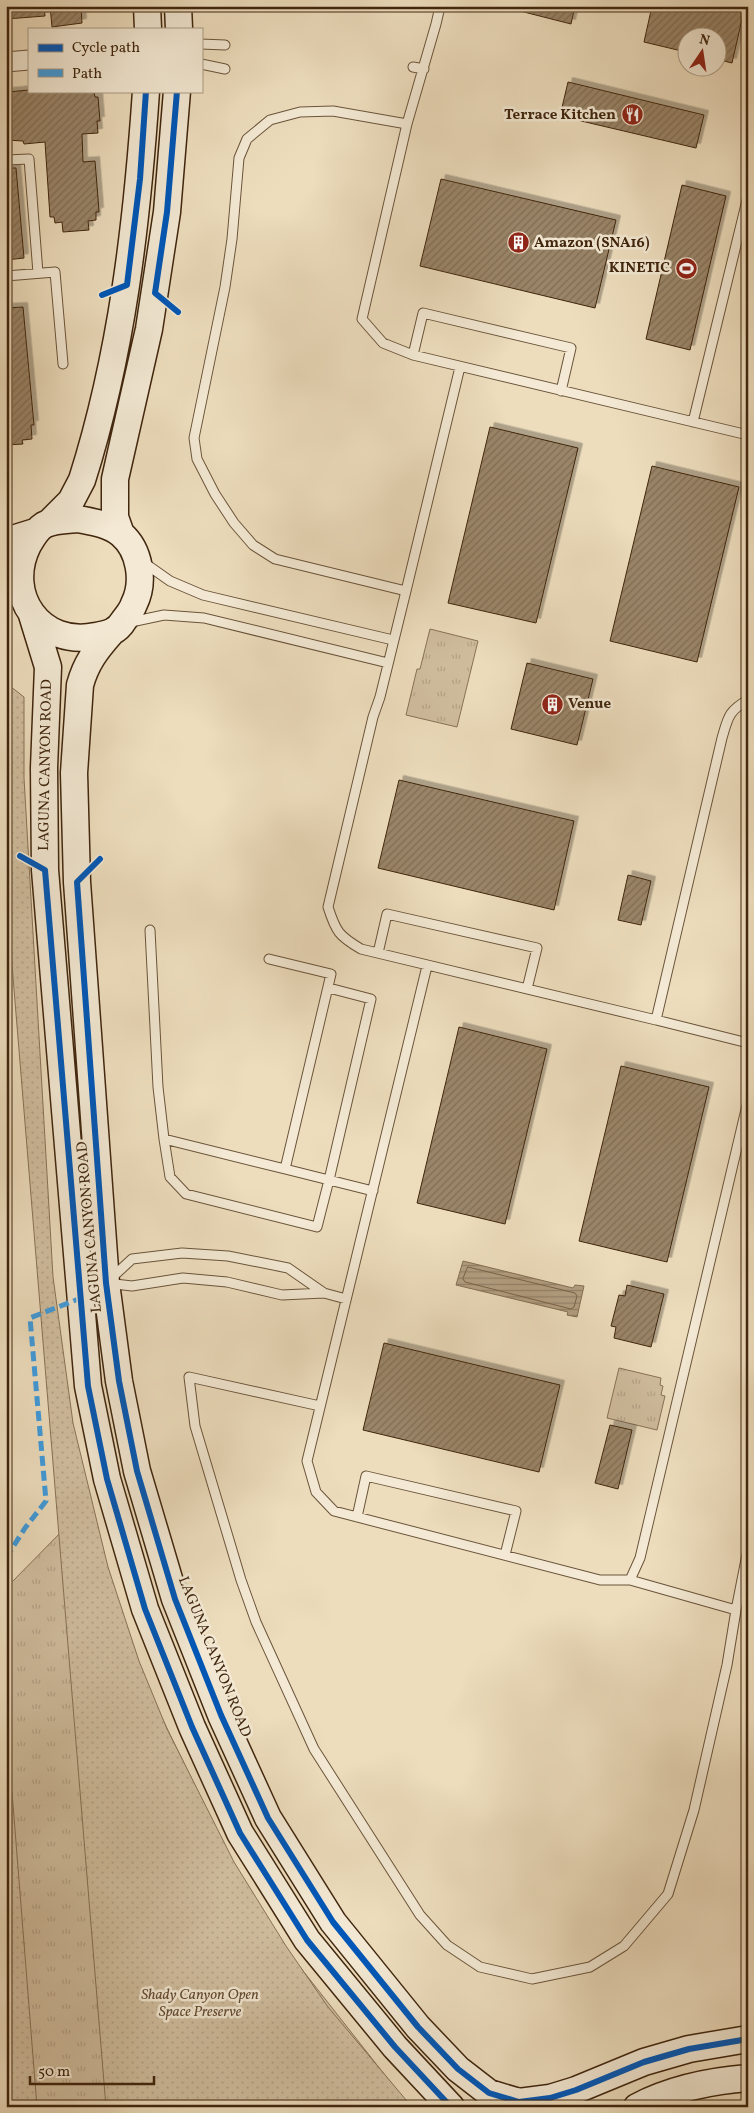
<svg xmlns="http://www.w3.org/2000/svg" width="754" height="2113" font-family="Vollkorn,serif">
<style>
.grass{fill:url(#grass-tufts);stroke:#887256}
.park{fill:url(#park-dots);stroke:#887256}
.water{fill:url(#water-rules);stroke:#846f54}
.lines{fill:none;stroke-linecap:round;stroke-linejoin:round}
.shore{stroke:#796248;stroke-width:1}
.building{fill:url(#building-hatch);stroke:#40260e;filter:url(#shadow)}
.service-casing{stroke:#6b543a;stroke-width:11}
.minor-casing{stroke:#6b543a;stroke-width:21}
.secondary-casing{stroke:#40260e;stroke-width:29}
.service{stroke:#f3e9d4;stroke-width:9}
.minor{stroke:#f3e9d4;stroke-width:19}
.secondary{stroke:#f3e9d4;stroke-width:26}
.quiet{stroke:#3f9cde;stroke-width:5;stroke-dasharray:10 5;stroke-linecap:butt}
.cycleway-casing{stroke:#f3e9d4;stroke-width:9}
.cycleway{stroke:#0057b8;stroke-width:6}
.labels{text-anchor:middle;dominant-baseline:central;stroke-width:5;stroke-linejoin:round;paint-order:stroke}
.poi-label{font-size:15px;font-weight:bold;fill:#40260e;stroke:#f3e9d4;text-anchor:end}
.street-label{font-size:15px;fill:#40260e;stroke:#f3e9d4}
.park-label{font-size:15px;font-style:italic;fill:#644c32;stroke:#f3e9d4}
</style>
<defs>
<pattern id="grass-tufts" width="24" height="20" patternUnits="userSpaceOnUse" patternTransform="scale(1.25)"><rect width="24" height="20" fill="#d0be9f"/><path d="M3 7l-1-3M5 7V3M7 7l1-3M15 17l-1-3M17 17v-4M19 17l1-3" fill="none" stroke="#b4a388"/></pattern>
<pattern id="park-dots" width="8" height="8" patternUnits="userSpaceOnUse" patternTransform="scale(1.25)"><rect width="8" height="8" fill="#d0be9f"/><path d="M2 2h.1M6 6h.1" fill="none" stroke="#b4a388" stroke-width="1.8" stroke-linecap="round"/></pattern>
<pattern id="water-rules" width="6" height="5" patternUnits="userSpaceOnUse" patternTransform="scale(1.25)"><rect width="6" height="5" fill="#b29f82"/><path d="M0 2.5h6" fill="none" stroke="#928169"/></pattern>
<pattern id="building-hatch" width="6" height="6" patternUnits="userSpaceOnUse" patternTransform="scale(1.25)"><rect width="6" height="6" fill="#9a8569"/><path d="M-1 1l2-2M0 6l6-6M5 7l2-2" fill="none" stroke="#7f6d55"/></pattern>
<filter id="shadow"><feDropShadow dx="4.5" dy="-4.5" stdDeviation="0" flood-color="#0004"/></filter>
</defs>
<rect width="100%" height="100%" fill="#edddbd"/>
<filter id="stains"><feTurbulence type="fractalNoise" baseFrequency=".004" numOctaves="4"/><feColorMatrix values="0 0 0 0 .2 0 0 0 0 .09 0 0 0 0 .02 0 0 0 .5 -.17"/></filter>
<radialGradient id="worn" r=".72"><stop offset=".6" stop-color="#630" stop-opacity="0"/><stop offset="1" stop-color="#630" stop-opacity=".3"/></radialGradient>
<!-- grass -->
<path class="grass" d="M430,629L478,641L457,727L406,715L417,669H420Z
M619,1368L661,1378L660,1385L663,1386L661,1395L665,1396L657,1430L607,1418Z
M68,1525L256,1911L410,2107H6V1588Z"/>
<!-- park -->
<path class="park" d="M6,683L24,697V778L53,1277L73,1423L108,1567L139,1661L167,1729L234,1862L286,1946L328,2007L412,2107H106L6,892Z
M12,1792L37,2107H6V1802Z"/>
<!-- water -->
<path class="water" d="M463,1261L573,1288L575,1285L584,1286L577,1317L567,1315L568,1312L456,1285Z"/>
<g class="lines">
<!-- shore -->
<path class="shore" d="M468,1267L575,1293L577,1296L574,1307L571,1309L465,1282L463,1279Z"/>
</g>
<!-- building -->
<path class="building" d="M6,6H44L45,16L6,19Z
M50,6H81L82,23L52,27Z
M521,6H575L571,24L520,11Z
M652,6H745L732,63L716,59V38H686V52L644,42Z
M568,82L704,115L696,148L560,116Z
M29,90L94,91L95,97H98L100,121H97L98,133L82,134L83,162L95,161L98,198L99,212H96V220L88,221L89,230L63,232L62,222L55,223L54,217H50L45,142L24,144L23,141L6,140V94L8,92Z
M6,168H16L24,258L6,260Z
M441,179L616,220L595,308L420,266Z
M682,185L726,196L690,350L646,339Z
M23,307L34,425H31L32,439L22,440L23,444L6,445V308Z
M490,427L578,448L536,623L448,603Z
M652,466L739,487L697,662L610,641Z
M527,663L593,679L577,745L511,729Z
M399,780L574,821L554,910L378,868Z
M628,875L651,881L641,925L618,920Z
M459,1027L547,1049L505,1224L417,1203Z
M621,1066L709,1087L667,1262L579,1241Z
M627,1285L664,1294L651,1347L614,1338L616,1327L611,1326L619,1295L625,1296Z
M384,1343L560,1385L539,1472L363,1430Z
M610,1425L632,1430L618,1489L595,1483Z"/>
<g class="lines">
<defs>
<path id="service" d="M438,6L439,11L436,24L407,124L362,319L383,343L413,355L748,435
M201,44L225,45
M201,64L225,69
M413,67L424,69
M407,124L333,111L300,112L270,120L247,139L239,158L232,239L225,287L194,438L197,459L215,494L234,523L253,545L275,559L406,591L460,367
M6,160L29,159L38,273
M6,276L55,272L63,364
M413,355L423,313L571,348L561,391
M693,422L748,196
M143,562L170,581L203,595L393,640
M406,591L380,697L373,717L328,907C336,932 339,936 361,949L656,1020L722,738C728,718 728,711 748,700
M131,622L164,615L204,618L388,663
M150,930L158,1087L164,1139
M378,953L387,914L537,948L527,989
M269,959L331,974L285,1169L164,1139L170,1177L186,1194L317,1227L329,1180L285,1169
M427,966L307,1461L316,1492L334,1511L600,1580H630L640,1558L748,1101
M329,988L371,999L329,1180L373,1191
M656,1020L748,1043
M182,1253L228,1256L288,1268L324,1293L282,1295L227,1282L183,1278L132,1286L106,1283L132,1259Z
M324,1293L346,1299
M320,1406L189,1377L195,1426L241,1580L256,1622L314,1749L420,1915L447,1945L480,1967L532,1979L590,1967L624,1946L668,1894L694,1810L727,1665L736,1610L630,1580
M357,1517L366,1476L516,1511L505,1555
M736,1610L748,1549"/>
<path id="minor" d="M6,62L29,60"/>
<path id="secondary" d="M147,6L148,29
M178,6L179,29
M78,519C93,522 109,524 121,534C140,550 145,582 134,604C132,610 128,615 124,620C117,632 108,634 96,636C41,648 3,595 28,545C33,537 36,530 44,525C53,520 68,520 78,519Z
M49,523L71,501L82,480C122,354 137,223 146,91
M121,534L115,517V479L149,329L167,212L177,91
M6,541L35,532
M32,615L48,667L44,768L45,870L88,1386L107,1479L145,1609L192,1727L240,1833L307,1940L395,2047L451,2107
M111,633C96,650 86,663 80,685L74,773L77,882L106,1283L119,1381L137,1471L175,1599L221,1715L268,1818L333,1922L418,2027L458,2069L489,2093L519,2102L550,2098L576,2090L644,2062L689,2049L748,2039
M637,2107C671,2089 710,2081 748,2078"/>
</defs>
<!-- service casing -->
<use href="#service" class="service-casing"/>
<!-- minor casing -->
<use href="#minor" class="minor-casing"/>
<!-- secondary casing -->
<use href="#secondary" class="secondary-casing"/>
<!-- service -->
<use href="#service" class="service"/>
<!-- minor -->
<use href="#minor" class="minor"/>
<!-- secondary -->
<use href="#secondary" class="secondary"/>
<!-- quiet -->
<path class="quiet" d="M6,1558L25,1528L46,1501L30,1318L81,1298"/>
<defs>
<path id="cycleway" d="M177,91L167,212L155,293L178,312
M102,295L127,285L140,179L146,91
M20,856L45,870L88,1386L107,1479L145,1609L192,1727L240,1833L307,1940L395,2047L451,2107
M100,859L77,882L106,1283L119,1381L137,1471L175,1599L221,1715L268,1818L333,1922L418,2027L458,2069L489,2093L519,2102L550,2098L576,2090L644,2062L689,2049L748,2039"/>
</defs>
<!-- cycleway casing -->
<use href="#cycleway" class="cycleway-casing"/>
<!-- cycleway -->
<use href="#cycleway" class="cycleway"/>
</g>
<!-- icons -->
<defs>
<symbol id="restaurant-disc" viewBox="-11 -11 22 22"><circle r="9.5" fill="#8f2418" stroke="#f3e9d4"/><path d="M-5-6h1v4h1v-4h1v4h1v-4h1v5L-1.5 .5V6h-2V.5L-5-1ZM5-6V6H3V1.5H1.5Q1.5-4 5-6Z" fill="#fff"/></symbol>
<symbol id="building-disc" viewBox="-11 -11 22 22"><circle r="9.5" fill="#8f2418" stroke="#f3e9d4"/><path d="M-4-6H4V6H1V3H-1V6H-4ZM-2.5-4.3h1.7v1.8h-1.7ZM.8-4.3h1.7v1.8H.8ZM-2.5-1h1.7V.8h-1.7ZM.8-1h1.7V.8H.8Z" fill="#fff"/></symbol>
<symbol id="stadium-disc" viewBox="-11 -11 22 22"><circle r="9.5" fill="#8f2418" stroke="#f3e9d4"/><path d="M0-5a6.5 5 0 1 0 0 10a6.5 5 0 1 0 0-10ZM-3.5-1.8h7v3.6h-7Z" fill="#fff"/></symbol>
</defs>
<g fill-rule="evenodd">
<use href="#restaurant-disc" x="620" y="102" width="25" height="25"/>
<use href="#building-disc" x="506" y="230" width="25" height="25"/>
<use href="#stadium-disc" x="674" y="256" width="25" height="25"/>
<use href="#building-disc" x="540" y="692" width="25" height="25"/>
</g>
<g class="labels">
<!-- poi labels -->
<g class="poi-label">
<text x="616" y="115">Terrace Kitchen</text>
<text x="534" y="243" text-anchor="start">Amazon (SNA16)</text>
<text x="670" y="268">KINETIC</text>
<text x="568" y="704" text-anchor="start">Venue</text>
</g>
<!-- street labels -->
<g class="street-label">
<text transform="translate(46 765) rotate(-89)">LAGUNA CANYON ROAD</text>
<text transform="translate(90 1227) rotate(-95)">LAGUNA CANYON ROAD</text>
<text transform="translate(214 1657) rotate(68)">LAGUNA CANYON ROAD</text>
</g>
<!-- park labels -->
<g class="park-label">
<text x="200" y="1995">Shady Canyon Open<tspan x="200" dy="17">Space Preserve</tspan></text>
</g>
</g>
<!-- margin -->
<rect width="754" height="2113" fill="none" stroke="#edddbd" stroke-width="25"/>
<rect x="8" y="8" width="739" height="2098" fill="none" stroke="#40260e" stroke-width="2.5"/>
<rect x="12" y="12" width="729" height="2088" fill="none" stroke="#40260e"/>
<!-- legend -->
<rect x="28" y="28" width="175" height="65" fill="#f3e9d4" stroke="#ab9b85"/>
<rect x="38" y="44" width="25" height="8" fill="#0057b8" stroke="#ab9b85"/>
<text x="72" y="52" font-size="15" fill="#40260e">Cycle path</text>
<rect x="38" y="69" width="25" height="8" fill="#3f9cde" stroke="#ab9b85"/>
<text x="72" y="78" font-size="15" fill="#40260e">Path</text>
<!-- north arrow -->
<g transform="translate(702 52) rotate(13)"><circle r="24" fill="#f3e9d4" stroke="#ab9b85"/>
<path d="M0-4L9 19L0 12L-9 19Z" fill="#8f2418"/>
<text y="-8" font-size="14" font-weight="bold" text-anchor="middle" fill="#40260e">N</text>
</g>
<!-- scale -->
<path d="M30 2076v8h124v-8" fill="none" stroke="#40260e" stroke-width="2.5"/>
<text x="38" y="2076" font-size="15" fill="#40260e" stroke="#f3e9d4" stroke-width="4" paint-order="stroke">50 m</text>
<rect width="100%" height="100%" filter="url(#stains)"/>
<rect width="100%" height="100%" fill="url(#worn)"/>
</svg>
